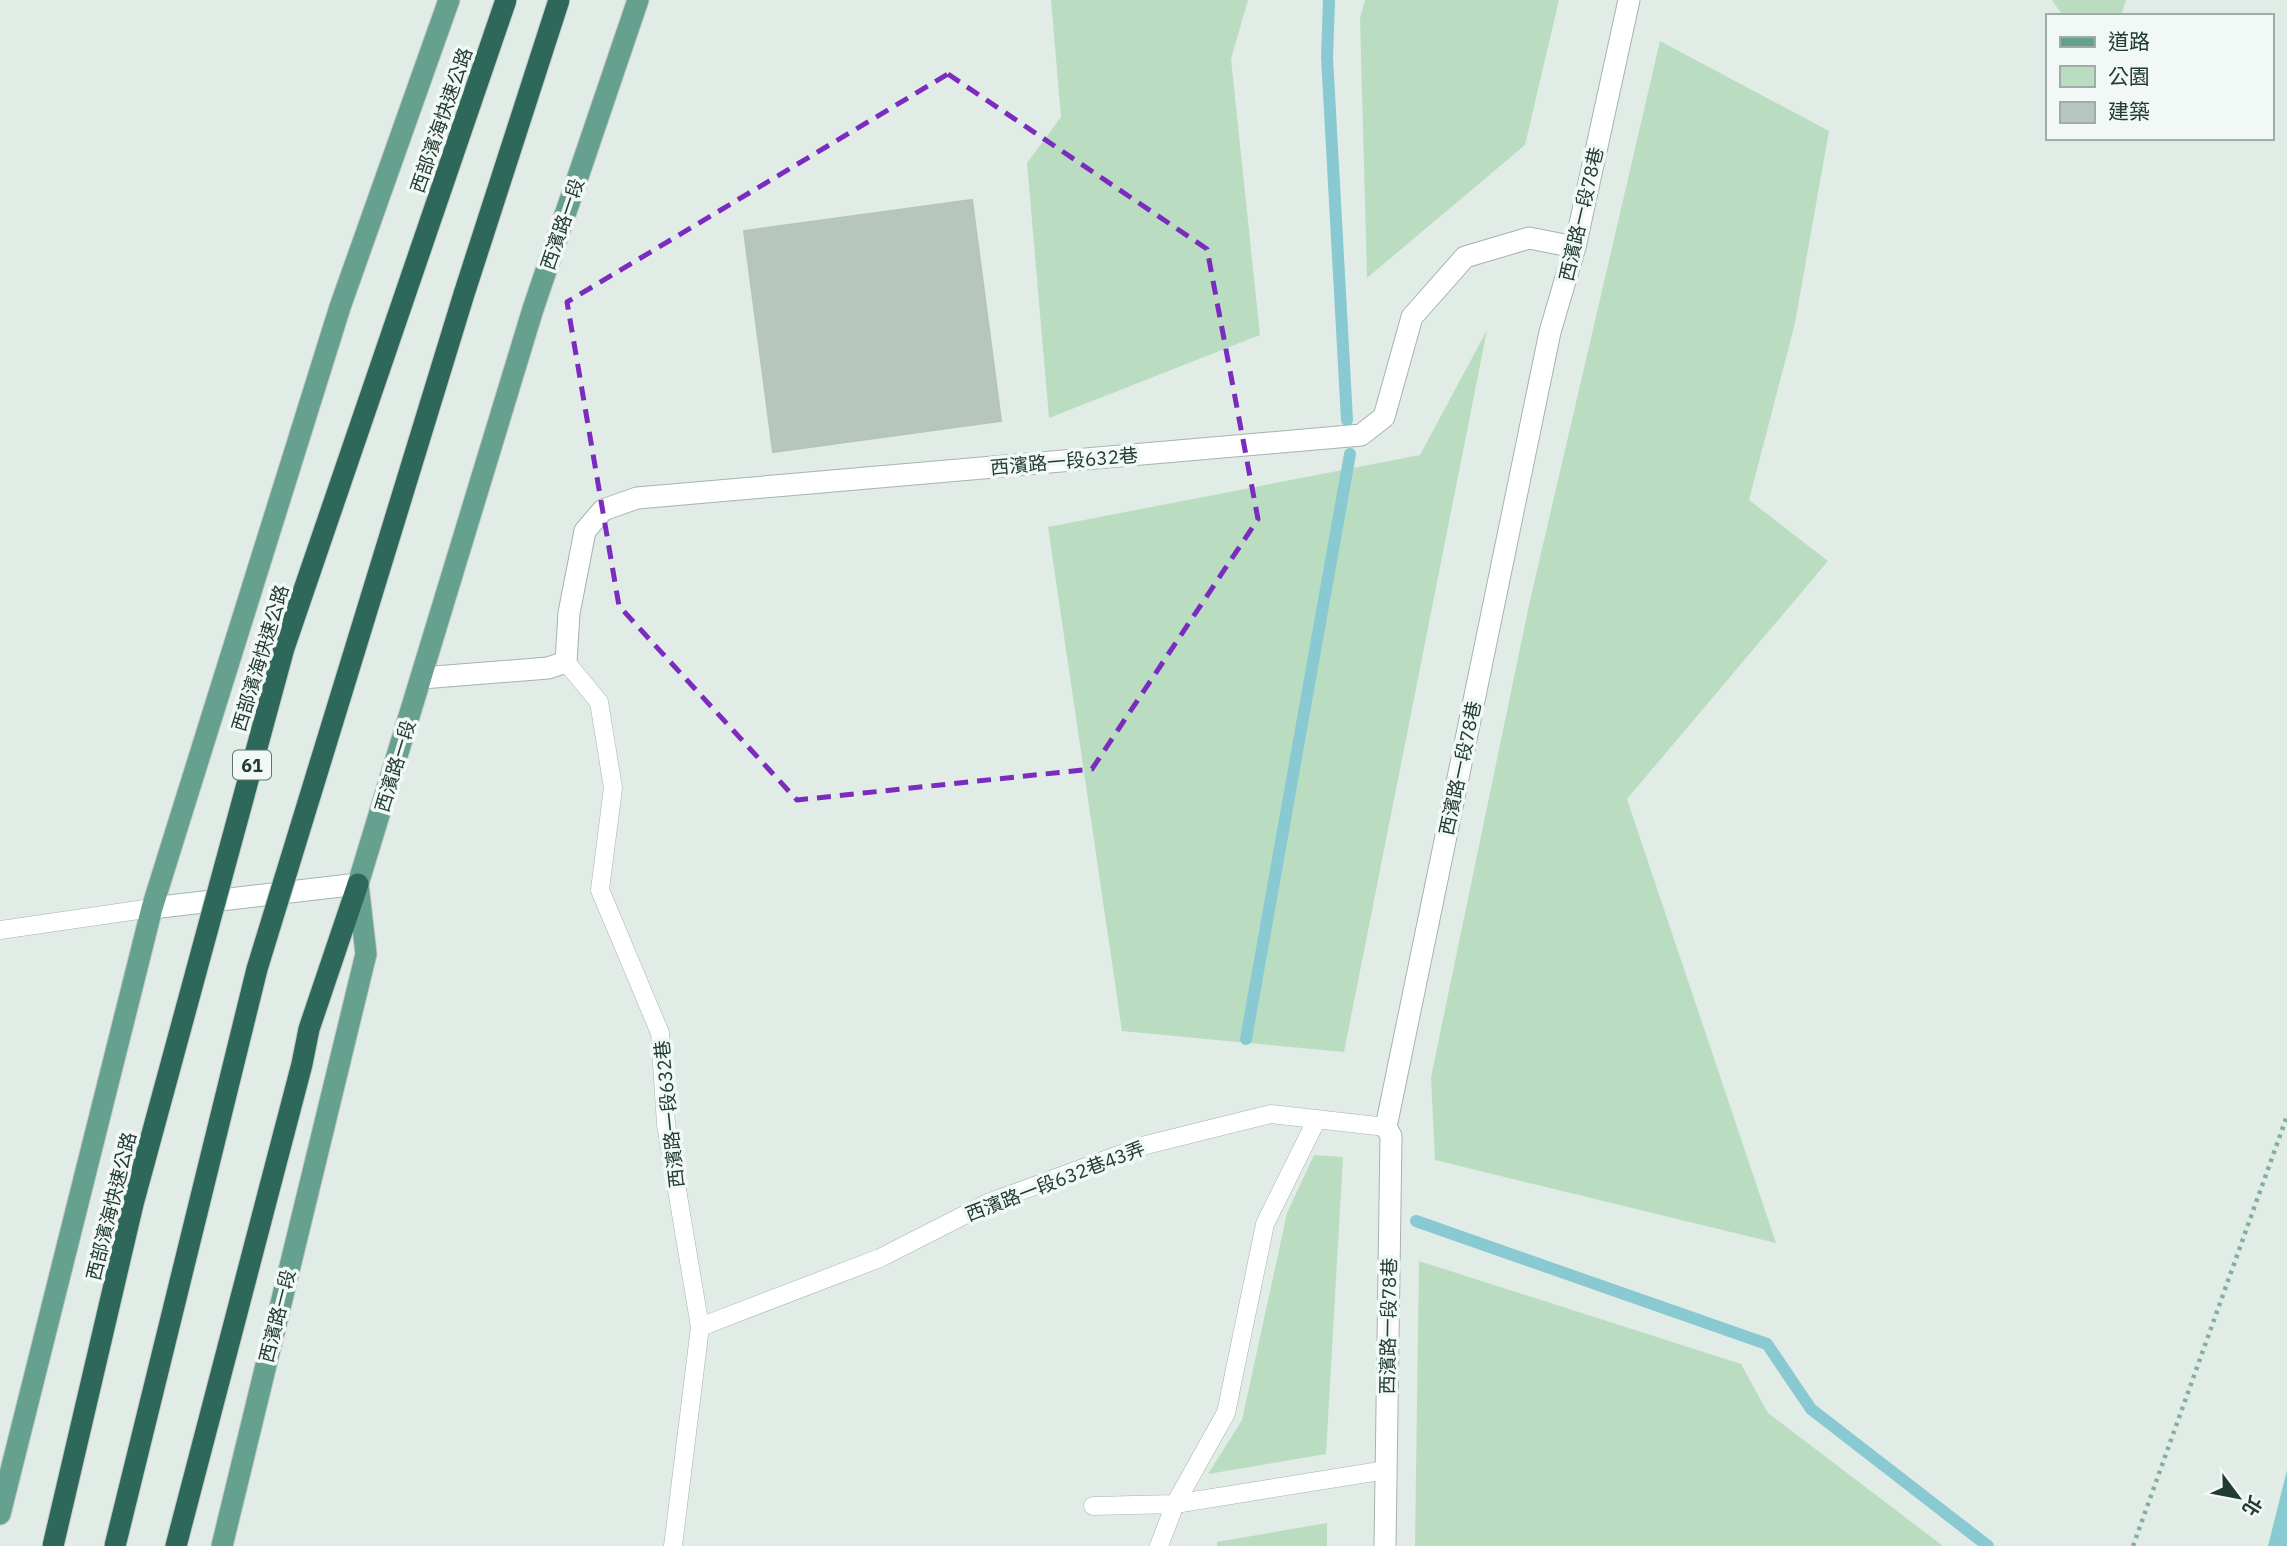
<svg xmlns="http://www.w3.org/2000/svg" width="2287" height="1546" font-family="'IBM Plex Sans','Noto Sans TC',sans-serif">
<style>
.green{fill:#baddc2}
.water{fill:#89c9d1}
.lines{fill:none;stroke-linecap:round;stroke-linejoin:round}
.stream{stroke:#89c9d1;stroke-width:12}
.building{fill:#b6c6bf;stroke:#b4c5bd;stroke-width:2}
.lane-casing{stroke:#a4b4ad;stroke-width:19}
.street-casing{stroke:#a4b4ad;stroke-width:23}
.secondary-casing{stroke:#9fb7ae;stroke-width:23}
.primary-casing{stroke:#c1c8c6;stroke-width:23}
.highway-casing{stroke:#c1c8c6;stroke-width:23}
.path{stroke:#82af9f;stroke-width:4.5;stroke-dasharray:3.5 5;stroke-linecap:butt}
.lane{stroke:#fff;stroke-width:18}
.street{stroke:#fff;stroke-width:21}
.secondary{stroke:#fff;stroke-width:21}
.primary{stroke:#66a18f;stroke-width:21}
.highway{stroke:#2d685a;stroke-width:21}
.highway-bridge-casing{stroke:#c1c8c6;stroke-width:23;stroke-linecap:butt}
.highway-bridge{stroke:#2d685a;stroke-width:21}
.marked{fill:none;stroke:#7b2cbf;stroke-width:5;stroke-dasharray:14 9;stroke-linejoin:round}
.labels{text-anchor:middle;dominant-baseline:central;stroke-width:7;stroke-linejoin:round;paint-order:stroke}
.shield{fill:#f2f8f5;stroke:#60746e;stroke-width:2}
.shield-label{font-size:18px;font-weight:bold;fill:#213c34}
.street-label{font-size:19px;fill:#213c34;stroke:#f2f8f5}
</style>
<rect width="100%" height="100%" fill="#e1ece6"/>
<!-- green -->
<path class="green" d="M1051,0H1248L1231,59L1260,335L1049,418L1027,163L1061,117Z
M1365,0H1559L1525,145L1367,278L1360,18Z
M2052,0H2126L2121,16H2063Z
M1660,41L1829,131L1795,323L1749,500L1828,561L1627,799L1776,1243L1435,1160L1431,1077L1529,605Z
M1487,330L1344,1052L1122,1031L1048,527L1420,455Z
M1314,1155L1343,1157L1326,1454L1208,1474L1242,1420L1287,1213Z
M1419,1261L1741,1364L1768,1413L1943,1546H1415Z
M1327,1523V1546H1217V1542Z"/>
<!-- water -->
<path class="water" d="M2287,1470V1546H2268Z"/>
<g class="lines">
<!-- stream -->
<path class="stream" d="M1329,0L1327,57L1347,420
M1246,1039L1350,454
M1416,1221L1767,1344L1811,1409L1988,1546"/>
</g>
<!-- building -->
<path class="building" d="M972,200L1001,421L773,452L744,231Z"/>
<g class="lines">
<defs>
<path id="lane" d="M566,662L599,702L613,788L600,890L660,1033L666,1124L700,1327L673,1546
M0,930L152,908
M700,1327L880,1258L988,1203L1146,1145L1271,1114L1386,1127
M1093,1506L1175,1504L1386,1470
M1159,1546L1175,1504L1226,1413L1265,1224L1317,1119"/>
<path id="street" d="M422,678L548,668L566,662L569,613L585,531L603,510L637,498L1361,435L1384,417L1412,317L1465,257L1529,238L1575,247
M1385,1546L1391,1136L1386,1127L1550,332L1575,247L1629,0"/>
<path id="secondary" d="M152,908L358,884"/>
<path id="primary" d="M0,1514L152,908L340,307L449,0
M222,1546L366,954L358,884L533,309L638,0"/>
<path id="highway" d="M176,1546L302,1064L309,1029L358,884"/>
</defs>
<!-- lane casing -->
<use href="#lane" class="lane-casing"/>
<!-- street casing -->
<use href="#street" class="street-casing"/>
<!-- secondary casing -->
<use href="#secondary" class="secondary-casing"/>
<!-- primary casing -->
<use href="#primary" class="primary-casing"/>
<!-- highway casing -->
<use href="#highway" class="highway-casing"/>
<!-- path -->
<path class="path" d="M2133,1546L2287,1116"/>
<!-- lane -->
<use href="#lane" class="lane"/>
<!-- street -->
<use href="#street" class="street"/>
<!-- secondary -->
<use href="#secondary" class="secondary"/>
<!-- primary -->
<use href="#primary" class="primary"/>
<!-- highway -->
<use href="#highway" class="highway"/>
<defs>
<path id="highway-bridge" d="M53,1546L133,1204L284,648L506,0
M115,1546L257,969L464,294L559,0"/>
</defs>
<!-- highway-bridge casing -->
<use href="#highway-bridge" class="highway-bridge-casing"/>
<!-- highway-bridge -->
<use href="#highway-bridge" class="highway-bridge"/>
</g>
<!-- marked area -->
<path class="marked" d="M948,74L1207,249L1258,519L1092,769L797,800L619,606L567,302Z"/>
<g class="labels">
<!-- shield labels -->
<rect class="shield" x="233" y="750.5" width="38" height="29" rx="5"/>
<g class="shield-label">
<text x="252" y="765">61</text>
</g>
<!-- street labels -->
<g class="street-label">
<text transform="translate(441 120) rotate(-71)">西部濱海快速公路</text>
<text transform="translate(1581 214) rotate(-77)">西濱路一段78巷</text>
<text transform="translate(562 224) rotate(-71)">西濱路一段</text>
<text transform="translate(1064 461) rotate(-5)">西濱路一段632巷</text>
<text transform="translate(260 658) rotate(-73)">西部濱海快速公路</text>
<text transform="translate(395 766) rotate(-73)">西濱路一段</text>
<text transform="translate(1460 768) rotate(-78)">西濱路一段78巷</text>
<text transform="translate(669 1114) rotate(-96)">西濱路一段632巷</text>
<text transform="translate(1055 1181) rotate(-21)">西濱路一段632巷43弄</text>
<text transform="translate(111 1206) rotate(-76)">西部濱海快速公路</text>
<text transform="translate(277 1316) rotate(-76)">西濱路一段</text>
<text transform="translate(1388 1326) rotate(-89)">西濱路一段78巷</text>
</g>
</g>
<!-- legend -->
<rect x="2046" y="14" width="228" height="126" fill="#f2f8f5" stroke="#9eada8" stroke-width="2"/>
<rect x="2060" y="37" width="35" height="10" fill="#66a18f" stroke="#9eada8" stroke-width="2"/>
<text x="2108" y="49" font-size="21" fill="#213c34">道路</text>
<rect x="2060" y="66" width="35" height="21" fill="#baddc2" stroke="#9eada8" stroke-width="2"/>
<text x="2108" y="84" font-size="21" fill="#213c34">公園</text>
<rect x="2060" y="102" width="35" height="21" fill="#b6c6bf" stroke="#9eada8" stroke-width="2"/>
<text x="2108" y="119" font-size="21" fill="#213c34">建築</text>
<!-- north arrow -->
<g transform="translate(2238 1497) rotate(122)" stroke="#f2f8f5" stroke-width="5" paint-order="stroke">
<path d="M0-5L12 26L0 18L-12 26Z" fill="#213c34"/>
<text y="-10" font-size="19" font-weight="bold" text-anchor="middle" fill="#213c34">北</text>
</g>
</svg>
